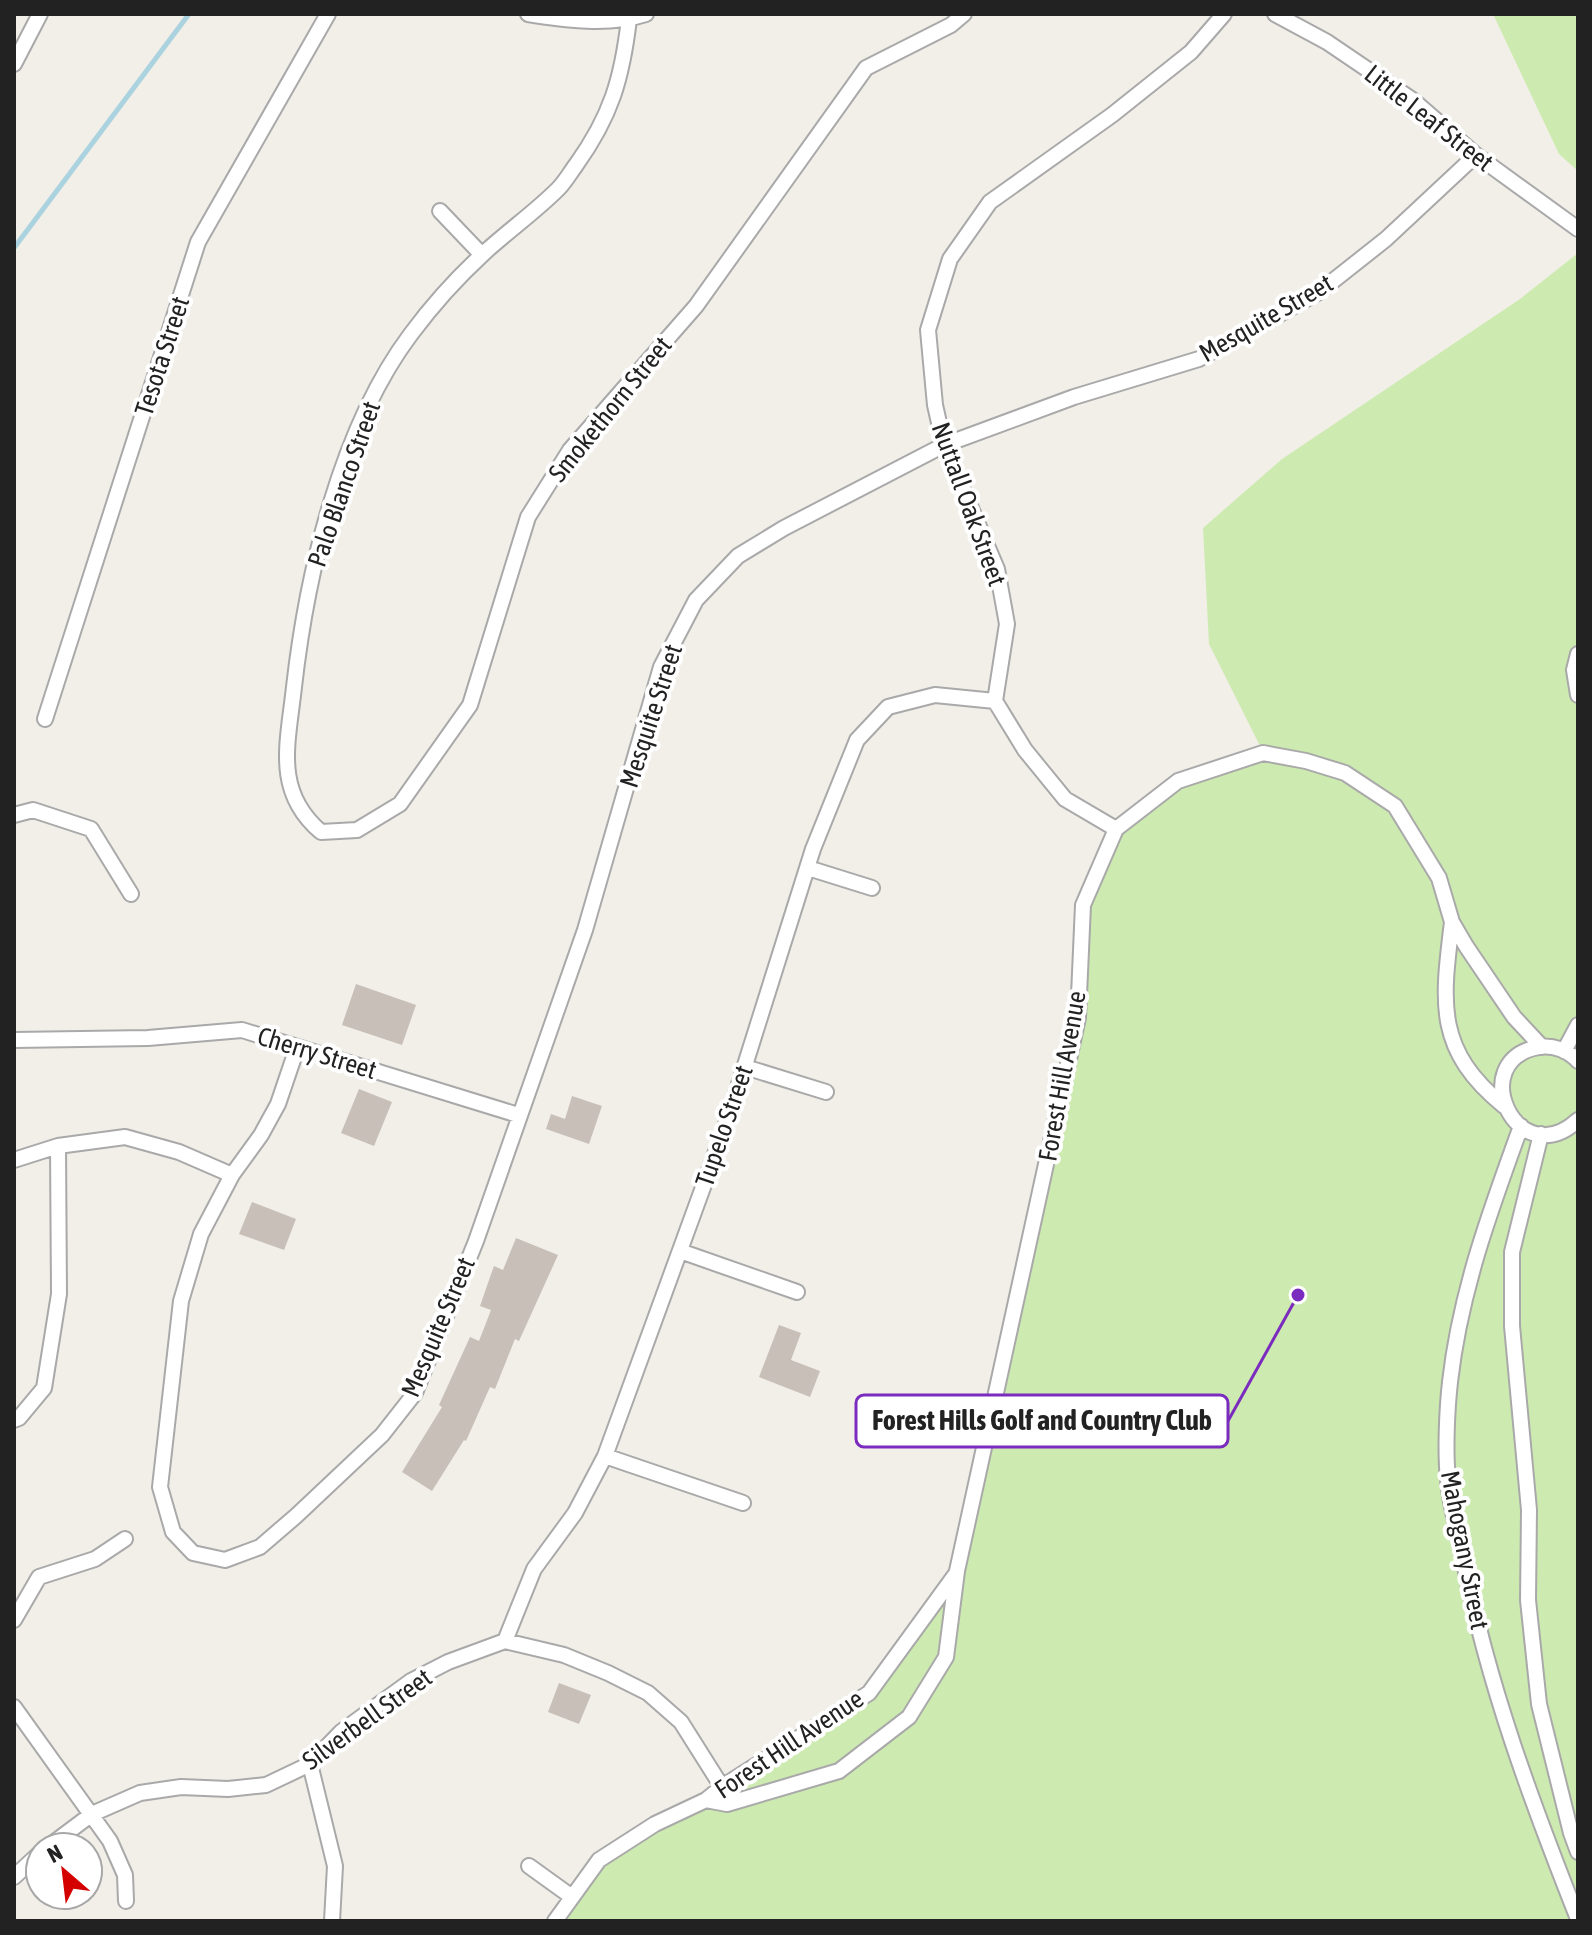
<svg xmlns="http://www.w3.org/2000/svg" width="1592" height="1935" font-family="'Asap Condensed',sans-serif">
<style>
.grass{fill:#cdebb0}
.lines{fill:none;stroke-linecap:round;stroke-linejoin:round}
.stream{stroke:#aad3df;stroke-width:5}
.building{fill:#c7bfb8}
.street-casing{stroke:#a9a9a9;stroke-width:18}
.street{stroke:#fff;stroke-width:14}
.labels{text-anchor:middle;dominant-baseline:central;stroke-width:8;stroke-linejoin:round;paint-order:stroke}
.street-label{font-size:26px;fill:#222;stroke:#fff}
.leader{fill:none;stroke:#7b2cbf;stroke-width:3}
.callout-dot{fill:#7b2cbf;stroke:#fff;stroke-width:3}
.callout{fill:#fff;stroke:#7b2cbf;stroke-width:3}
.callout-label{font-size:28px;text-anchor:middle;font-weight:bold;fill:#222}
</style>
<rect width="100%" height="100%" fill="#f2efe9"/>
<!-- grass -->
<path class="grass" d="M1493,14H1578V171L1559,154Z
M1578,253V1921H555L599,1860L869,1693L957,1571L1078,1018L1083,905L1116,829L1178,781L1263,752L1209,644L1203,528L1282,459L1520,299Z"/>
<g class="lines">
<!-- stream -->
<path class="stream" d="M14,248L189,14"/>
</g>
<!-- building -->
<path class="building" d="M356,984L416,1005L402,1045L342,1025Z
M359,1089L392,1102L374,1146L341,1133Z
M572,1096L602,1106L589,1144L546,1129L551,1114L565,1119Z
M252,1202L296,1219L284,1250L239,1234Z
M516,1238L558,1255L519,1341L515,1339L495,1389L490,1387L466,1441L464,1440L432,1491L402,1472L442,1407L439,1405L470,1337L479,1341L491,1310L480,1306L489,1280L494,1266L503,1270Z
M779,1325L801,1333L791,1360L820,1371L810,1397L759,1377Z
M559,1683L591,1695L579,1724L548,1712Z"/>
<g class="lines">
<defs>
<path id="street" d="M528,14C566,20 609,26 646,14
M1275,14L1327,42L1414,101L1476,155L1578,229
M629,19C622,79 611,116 576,165C570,173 565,182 558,189C535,212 508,231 484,253C460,275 431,307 411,334C341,427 307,572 294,687C288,743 273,791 321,832L357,830L400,804L470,705L528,517L570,450L696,306L866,68L951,25L964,14
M14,64L40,14
M440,211L482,255
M1578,654L1574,670L1578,695
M45,719L198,242L328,14
M14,815L33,810L91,829L131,894
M1116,829L1065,799L1025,750L995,701L1007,624L997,569L944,445L935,405L928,330L950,259L990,202L1112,115L1191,52L1224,14
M808,868L872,888
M1452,922C1442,1003 1435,1050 1504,1106
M14,1040L148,1038L242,1030L518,1115
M297,1048L278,1104L261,1135L232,1175L201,1234L181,1301L160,1487L173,1532L193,1553L225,1560L260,1547L296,1516L382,1435L415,1393L476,1241L585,930L661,667L696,600L738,556L784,528L944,445L1074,397L1199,359L1319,292L1386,239L1476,155
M1564,1051L1578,1025
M1578,1061C1568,1050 1553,1045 1539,1047C1464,1060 1517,1176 1578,1120
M745,1067L826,1092
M1521,1126C1490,1211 1460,1293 1450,1382C1447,1409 1445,1452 1448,1479C1450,1507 1459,1535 1464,1562C1488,1685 1532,1803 1578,1919
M1541,1134L1512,1252V1326L1529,1510L1528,1600L1539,1704L1571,1833L1578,1852
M14,1160L58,1146L125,1137L179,1152L232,1175
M680,1251L797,1292
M14,1420L19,1418L44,1388L59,1294L58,1146
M605,1456L743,1503
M14,1620L39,1577L95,1559L125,1539
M505,1641L534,1569L575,1513L605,1456L729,1116L813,849L857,740L888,707L935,695L995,701
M14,1707L110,1841L125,1875L126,1901
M310,1764L335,1866L332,1921
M706,1800L727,1804L839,1771L909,1717L946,1657L957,1571L1078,1018L1083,905L1116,829L1178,781L1263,753L1306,761L1345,773L1395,806L1439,878L1452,922L1466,946L1514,1017L1542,1047
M48,1847L92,1814L140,1793L181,1787L228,1789L266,1785L310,1764L341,1732L411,1681L448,1662L505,1641L564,1655L608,1673L648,1693L681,1722L722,1787L727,1804
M529,1866L572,1897
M14,1877L40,1853
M555,1921L599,1860L655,1824L706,1800L722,1787L869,1693L955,1575"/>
</defs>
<!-- street casing -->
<use href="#street" class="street-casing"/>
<!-- street -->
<use href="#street" class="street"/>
</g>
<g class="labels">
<!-- street labels -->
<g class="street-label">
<text transform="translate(1429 118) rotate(38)">Little Leaf Street</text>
<text transform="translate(1266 318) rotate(-30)">Mesquite Street</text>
<text transform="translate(162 356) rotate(-72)">Tesota Street</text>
<text transform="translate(610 409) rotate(-51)">Smokethorn Street</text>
<text transform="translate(344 484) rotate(-71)">Palo Blanco Street</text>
<text transform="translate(969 504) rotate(70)">Nuttall Oak Street</text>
<text transform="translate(651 716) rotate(-72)">Mesquite Street</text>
<text transform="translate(317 1053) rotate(17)">Cherry Street</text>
<text transform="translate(1062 1076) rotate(-80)">Forest Hill Avenue</text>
<text transform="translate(724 1126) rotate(-71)">Tupelo Street</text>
<text transform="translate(438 1327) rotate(-67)">Mesquite Street</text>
<text transform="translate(1465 1550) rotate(79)">Mahogany Street</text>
<text transform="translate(367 1719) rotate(-36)">Silverbell Street</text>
<text transform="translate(789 1744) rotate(-34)">Forest Hill Avenue</text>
</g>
</g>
<!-- callouts -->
<path class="leader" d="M1298 1295L1228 1421"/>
<circle class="callout-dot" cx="1298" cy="1295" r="8"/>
<rect class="callout" x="856" y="1395" width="372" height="52" rx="8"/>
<g class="callout-label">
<text x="1042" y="1430">Forest Hills Golf and Country Club</text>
</g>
<!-- border -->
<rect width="1592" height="1935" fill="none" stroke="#222222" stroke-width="32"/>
<!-- north arrow -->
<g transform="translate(64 1871) rotate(332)"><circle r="38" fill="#ffffff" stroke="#a7a7a7" stroke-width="2"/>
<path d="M0-6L14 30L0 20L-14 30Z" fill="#d40000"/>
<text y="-12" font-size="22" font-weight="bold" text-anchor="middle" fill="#222222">N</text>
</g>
</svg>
